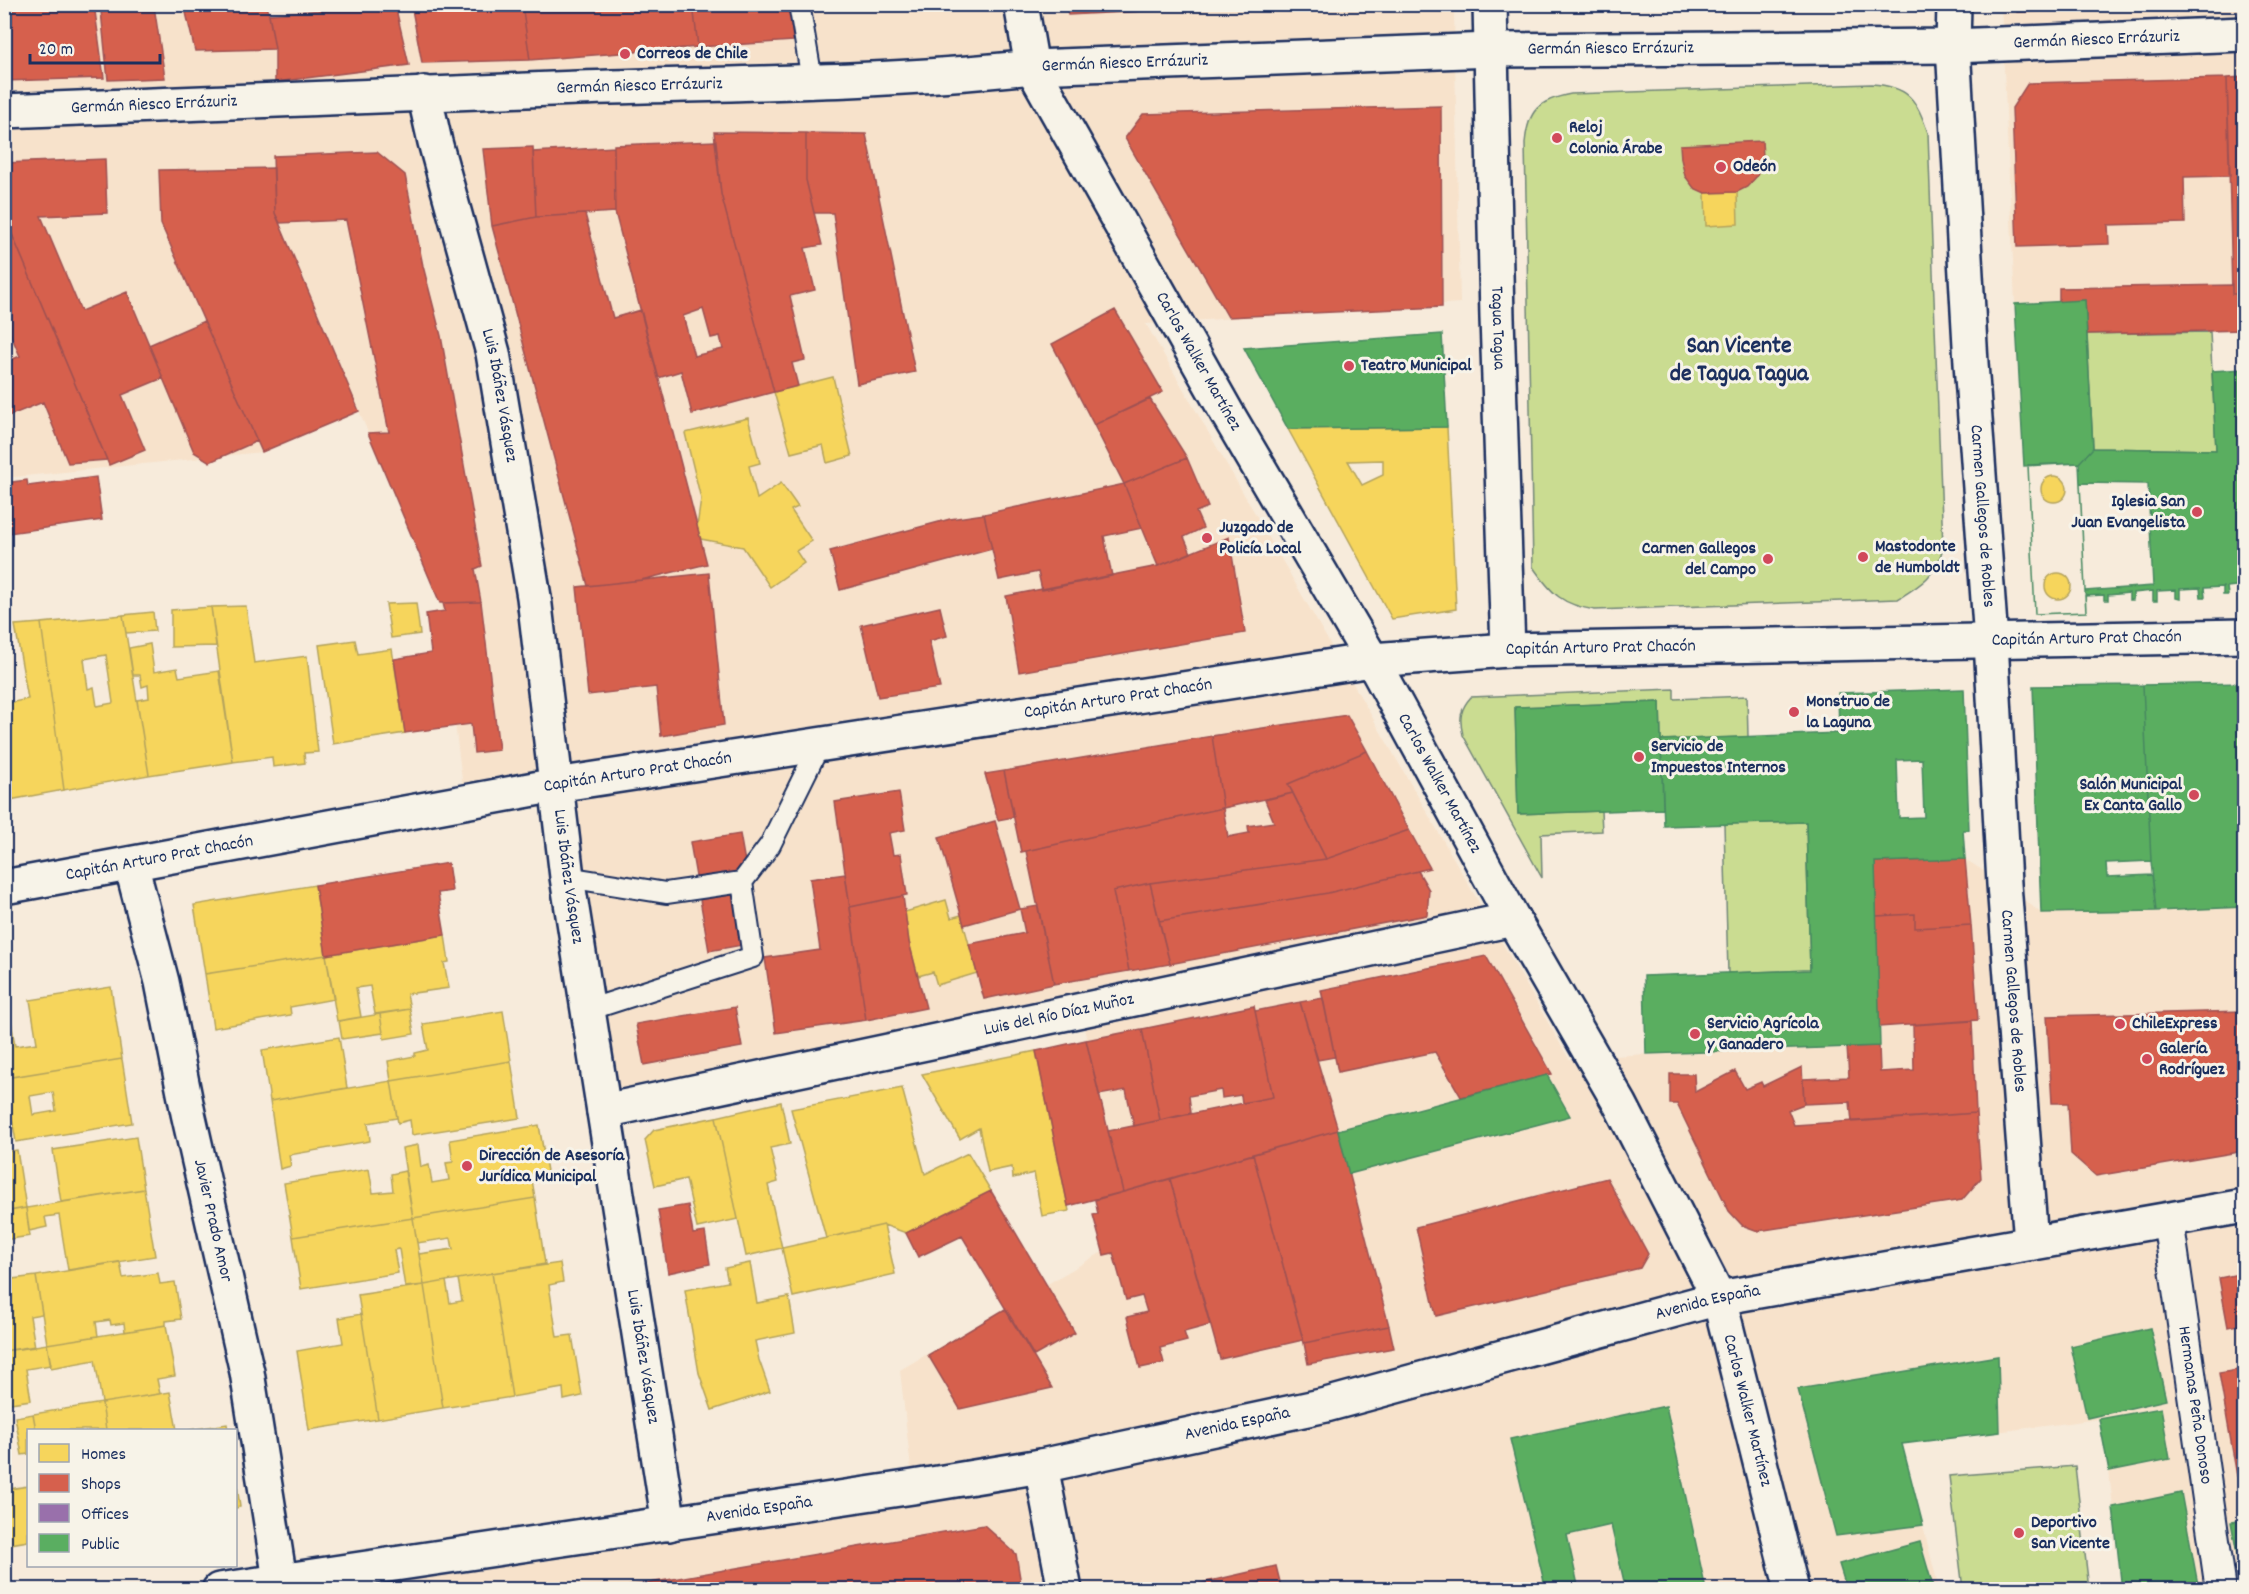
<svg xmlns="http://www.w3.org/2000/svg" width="2249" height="1594" font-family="Dekko,sans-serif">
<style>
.built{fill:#f7e2cb}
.green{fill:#cadc91;stroke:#728678;stroke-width:1.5}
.homes{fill:#f6d55c;stroke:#b4a35d;stroke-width:1.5;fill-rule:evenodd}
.shops{fill:#d6604d;stroke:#9e5152;stroke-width:1.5;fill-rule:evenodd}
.offices{fill:#9970ab;stroke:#735c94;stroke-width:1.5}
.public{fill:#5aae61;stroke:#478860;stroke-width:1.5;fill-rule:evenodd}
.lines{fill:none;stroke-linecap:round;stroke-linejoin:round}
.service-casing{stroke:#1b2f5e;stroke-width:24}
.pedestrian-casing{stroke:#1b2f5e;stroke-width:34}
.minor-casing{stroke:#1b2f5e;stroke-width:38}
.tertiary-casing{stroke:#1b2f5e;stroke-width:38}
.secondary-casing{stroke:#1b2f5e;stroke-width:38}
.service{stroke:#f7f3e8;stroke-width:20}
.pedestrian{stroke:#f7f3e8;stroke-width:30}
.minor{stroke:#f7f3e8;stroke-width:33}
.tertiary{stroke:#f7f3e8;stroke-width:33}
.secondary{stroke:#f7f3e8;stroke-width:33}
.poi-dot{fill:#d1495b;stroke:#f7f3e8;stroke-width:2}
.labels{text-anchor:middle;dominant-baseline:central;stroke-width:6;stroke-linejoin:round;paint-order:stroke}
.street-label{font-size:18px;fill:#1b2f5e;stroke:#f7f3e8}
.poi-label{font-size:18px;font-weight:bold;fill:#1b2f5e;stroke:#f7f3e8;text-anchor:start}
.district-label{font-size:24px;font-weight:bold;fill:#1b2f5e;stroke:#f7f3e8}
</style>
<rect width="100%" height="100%" fill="#f7ebdb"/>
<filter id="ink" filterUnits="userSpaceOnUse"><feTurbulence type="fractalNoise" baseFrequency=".0167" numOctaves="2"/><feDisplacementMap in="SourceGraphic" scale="12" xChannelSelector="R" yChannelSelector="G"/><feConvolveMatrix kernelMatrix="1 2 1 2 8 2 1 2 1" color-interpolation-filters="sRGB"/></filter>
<g filter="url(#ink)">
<!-- built -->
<path class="built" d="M267,4L270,14L396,4L1673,5L1454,9L1460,303L1146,324L1569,1059L1646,1054L1880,1046L1875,862L1965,859L2004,884L2041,913L2244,907V1589H2122L2109,1471L2099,1419L1902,1444L1939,1589H219L913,1487L900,1370L1104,1251L1124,1195L1078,1003L604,1111L556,785L465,804L440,603L359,411L262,452L5,478V5Z
M2001,5H2244V294L2015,304Z"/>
<!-- green -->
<path class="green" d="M1871,84C1909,86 1916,99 1928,133L1943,548C1935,577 1922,584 1898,599L1595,610C1562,605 1552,594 1533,567L1525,143C1528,110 1539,100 1571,94Z
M2210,332L2216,450L2093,448L2087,334Z
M1674,689V699L1747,696L1748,737L1661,740L1660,702L1515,707L1518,814L1601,811L1602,831L1541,834L1542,878L1463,735C1459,719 1460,709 1471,697Z
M1806,822L1810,970L1728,973L1724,824Z
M2075,1466L2089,1589H1963L1949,1476Z"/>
<!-- homes -->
<path class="homes" d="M1737,192L1738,224L1706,226L1705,193Z
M833,377L852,456L827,463L823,445L791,453L774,392Z
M748,418L760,463L749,466L757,499L781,483L798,507L791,510L812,541L796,551L804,563L770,587L743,547L701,539L697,527L701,499L685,433Z
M1447,427L1456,609L1392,619L1288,429ZM1383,460V475L1362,485L1348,461Z
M2041 489a13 13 0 1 1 26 0a13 13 0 1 1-26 0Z
M2045 586a13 13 0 1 1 26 0a13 13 0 1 1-26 0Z
M416,603L420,634L391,638L386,604Z
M246,606L254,663L307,656L318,752L304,753L305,763L273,767L272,757L233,762L211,607Z
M211,607L216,646L171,647V610Z
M153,612L155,631L126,633L123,615Z
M123,615L149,775L64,790L41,623ZM106,655L113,703L97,706L94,687L88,689L84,659Z
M41,623L64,790L4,801V704L28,699L15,625Z
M355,640L358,654L392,649L405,733L333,744L319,645Z
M150,644L154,672L177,668L179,677L219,671L233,762L149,775L137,700L149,698L148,685L142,687L140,675H133L129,648Z
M315,885L326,955L205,974L194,905Z
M946,900L951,918L961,915L977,973L937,985L933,972L918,976L909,942L905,912Z
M445,935L449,962L444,963L449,988L407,994L410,1009L375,1014L370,986L356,988L361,1017L337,1021L326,955Z
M326,955L334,999L290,1007L291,1015L213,1028L205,974Z
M111,987L122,1059L5,1078L4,1015L10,1014L15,1046L37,1043L30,1000Z
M410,1009L414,1034L384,1039L380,1014Z
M503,1011L511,1061L391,1081L388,1061L415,1056V1053L428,1050L423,1024Z
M380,1014L383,1033L342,1039L339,1021Z
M339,1037L347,1088L270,1101L262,1050Z
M1036,1051L1069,1211L1042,1216L1034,1173L1013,1178L1012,1167L988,1172L979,1128L960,1139L922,1074Z
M122,1059L132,1123L16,1142L5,1078ZM53,1092L56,1111L33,1115L30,1096Z
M511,1061L520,1118L412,1135L410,1120L398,1123L391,1081Z
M4,1078L13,1128L4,1130Z
M391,1081L397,1118L368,1123L370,1141L289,1155L291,1166L280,1169L270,1101Z
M902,1088L925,1174L968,1153L991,1191L906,1233L884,1225L826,1238L791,1109Z
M781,1102L790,1144L770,1148L778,1182L768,1185L782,1248L746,1256L716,1117Z
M716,1117L738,1219L697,1228L686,1179L655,1186L645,1140L654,1130Z
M539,1125L548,1177L532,1180L535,1198L413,1218L402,1148L418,1145L421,1167L429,1165L432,1183L449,1180L446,1163L453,1162L450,1140Z
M136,1137L144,1189L61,1202L53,1150Z
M17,1150L26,1208L4,1212V1152Z
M369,1169L373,1193L393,1191L391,1174L405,1171L413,1218L293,1237L284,1183Z
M144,1189L155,1256L68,1270L59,1215L45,1217L47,1227L29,1231L26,1208Z
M535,1198L545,1264L424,1285L419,1254L453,1249L451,1238L417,1243L413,1218Z
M26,1208L30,1236L4,1240V1212Z
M413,1218L424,1285L405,1287L399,1249L394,1250L398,1273L301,1289L293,1237Z
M884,1225L895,1274L793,1297L782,1248Z
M120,1262L123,1278L158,1273L160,1284L175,1282L181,1319L166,1321V1325L125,1332L124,1323L111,1325L110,1320L96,1322L98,1336L47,1344L36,1276Z
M560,1263L563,1282L549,1285L557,1337L572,1335L582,1396L564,1400L563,1388L512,1397L492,1273Z
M750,1263L757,1303L789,1297L795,1333L755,1341L759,1360L770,1391L712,1410L699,1373L685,1290L728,1282L725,1268Z
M492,1273L512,1397L443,1408L424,1285L446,1281L450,1303L462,1301L458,1279Z
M36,1276L42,1314L30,1316L35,1347L4,1351V1280Z
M424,1285L443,1408L378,1419L358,1295Z
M361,1314L378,1419L309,1430L297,1351L343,1343L339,1318Z
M166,1325L175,1376L157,1379L160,1394L102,1403L95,1360L51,1368L47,1344Z
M47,1344L51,1365L26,1369L31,1400L4,1404V1351Z
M170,1392L177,1430H106L102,1403Z
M102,1403L106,1430H36L33,1414Z
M33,1414L36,1430H28V1454L22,1455L15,1417Z
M227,1424L228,1430H189Z
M236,1478L240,1507L236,1508Z
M28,1486V1541L4,1545V1490Z"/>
<!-- shops -->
<path class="shops" d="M4,4H94L104,78L4,81Z
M184,4H267L275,49L195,51Z
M411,4H522L530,60L422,63Z
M522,4H693L698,47L530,60Z
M693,4H789L793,41L698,47Z
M1066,4H1164L1165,10L1068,15Z
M1164,4H1267L1165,10Z
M2016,4H2110L2111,9L2017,12Z
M2110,4H2158V7L2111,9Z
M2158,4H2189V6L2158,7Z
M395,5L409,65L275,82V49L269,14Z
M154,6L165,78L108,80L101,11Z
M2244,77V294H2232L2227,78Z
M2227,78L2230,176L2184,177L2185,223L2108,225L2109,244L2017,247L2012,108L2028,83Z
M1441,106L1442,307L1228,317L1125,138L1143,114Z
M714,132L806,133V180L822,245L805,248L815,290L790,296L805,360L792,363L798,386L774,392L721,194Z
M806,133L866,134L915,372L857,384L833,213H814L806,180Z
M716,141L721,194L774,392L692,414L681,371L658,378L615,212L614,147V145ZM703,309L711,338L720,336L723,349L694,356L683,316Z
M1762,141L1763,157L1757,176L1747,187L1737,192L1705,193L1694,188L1685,176L1681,159L1680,145Z
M533,147L536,217L492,226L483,149Z
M614,147L615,212L536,217L533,152Z
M377,152L405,175L423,266L441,336L482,566L475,569L481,602L440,603L368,433L389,432L346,220L280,223L275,213L273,156Z
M105,159L107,213L41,216L81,311L127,292L163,378L122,395L145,450L109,465L4,215V163Z
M274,168L275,213L359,411L262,452L161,224L159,170Z
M585,214L613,318L641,310L707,564L641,580L588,586L492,226L536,217Z
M4,215L107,460L68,463L43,402L4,418V363L20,356L4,319Z
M2232,285V294H2244V330L2087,334L2085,300L2059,302V288Z
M1115,310L1163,392L1094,425L1052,344Z
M204,321L257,441L210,462L194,452L149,345Z
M1150,399L1187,458L1124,484L1094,425Z
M1187,458L1208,507L1196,512L1203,528L1184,537L1191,553L1158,566L1124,484Z
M96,477L102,520L9,533L7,518L4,519V483L27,480L28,486Z
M1124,484L1142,528L1104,536L1112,576L1042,590L1038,572L999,580L984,514Z
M984,514L992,549L840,590L830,551L950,519Z
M1229,537L1245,633L1019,672L1006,596L1158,566Z
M709,573L724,725L661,736L656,687L588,695L577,587Z
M481,602L499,750L474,753L471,724L405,733L394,659L431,653L426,614L445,611L443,603Z
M940,607L947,636L929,641L940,688L878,697L861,625Z
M1347,715L1367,751L1288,784L1293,793L1223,808L1212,736Z
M1212,736L1223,808L1021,852L1004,771Z
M1367,751L1409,830L1326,859L1288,784Z
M1004,771L1014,817L998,820L985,774Z
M899,792L905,830L889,833L893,855L901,854L907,895L850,907L835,802Z
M1293,793L1326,859L1150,883L1113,891L1129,971L1054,984L1026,851L1223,808L1228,837L1249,833L1248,826L1274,822L1265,800Z
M995,821L1020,909L964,925L939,837Z
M1409,830L1430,868L1328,893L1159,921L1150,883L1326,859Z
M740,834L759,942L709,951L690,842Z
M1965,859L1971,925L1915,928V914L1876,916L1875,862Z
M448,863L452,891L438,893L445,935L326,955L315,885Z
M1418,871L1429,890L1427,915L1170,964L1159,921L1328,893Z
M845,874L866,1020L776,1033L765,958L820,950L810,879Z
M1150,883L1170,964L1129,971L1113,891Z
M903,896L909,942L926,1008L866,1020L850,907Z
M1038,906L1054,984L984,999L969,944L1025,933L1020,909Z
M1915,914V928L1971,925L1978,1020L1879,1027L1876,916Z
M1486,956L1552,1074L1461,1097L1435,1052L1338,1072L1321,990Z
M1323,998L1335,1057L1318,1060L1300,1002Z
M1300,1002L1338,1130L1123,1192L1108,1131L1273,1097L1255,1011Z
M1254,1006L1273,1097L1242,1103L1241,1095L1222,1098L1221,1090L1189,1096L1191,1113L1160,1120L1142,1029Z
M735,1007L742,1047L644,1065L636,1024Z
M2244,1011V1151L2096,1176L2071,1154L2068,1103H2052L2047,1016Z
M1972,1021L1976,1113L1852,1122L1850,1102L1804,1104L1803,1079L1849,1077L1847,1047L1879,1046L1880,1072L1914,1070L1913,1025Z
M1142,1029L1160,1120L1134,1126L1126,1090L1099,1095L1086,1040Z
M1086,1040L1123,1192L1068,1206L1036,1051Z
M1802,1067L1804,1104L1788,1110L1794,1125L1976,1113L1981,1178L1962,1200L1758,1231L1742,1225L1729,1211L1677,1104H1670V1074H1694L1695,1092L1735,1071L1745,1089L1761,1082L1763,1086Z
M1338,1130L1389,1326L1304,1343L1253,1154Z
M1253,1154L1303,1340L1220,1359L1170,1179Z
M1607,1178L1648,1254L1640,1268L1436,1316L1416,1227Z
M1170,1179L1210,1325L1184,1332L1187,1341L1160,1348L1164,1363L1140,1368L1127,1317L1147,1312L1142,1296L1126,1300L1113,1253L1104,1255L1093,1215L1098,1214L1095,1200Z
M991,1191L1075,1333L1034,1356L962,1236L918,1257L906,1233Z
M688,1205L693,1234L705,1232L710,1264L668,1273L658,1210Z
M2244,1273V1324L2228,1327L2219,1278Z
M1005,1309L1052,1388L960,1409L928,1355Z
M1389,1326L1394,1348L1308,1364L1304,1343Z
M2244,1369V1474L2237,1476L2219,1373Z
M984,1525L1016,1554L1022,1590H609Z
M1276,1566L1282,1590H1171Z"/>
<!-- offices -->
<path class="offices" d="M1361,4H1440V6L1362,9Z"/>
<!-- public -->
<path class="public" d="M2085,300L2093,448L2079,463L2024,466L2015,304Z
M1442,334L1447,427L1288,429L1244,348Z
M2244,369V585L2227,587L2228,595H2223V587L2204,588L2205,597H2201L2200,588L2180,589V599L2176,598V590L2157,591V601H2153V591L2133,593V600H2129V593L2108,595V600H2104V595L2085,596L2086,612L2035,614L2028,465L2079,463L2093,448L2216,450L2212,371ZM2080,483L2148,484L2153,586L2085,591Z
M2079,463L2086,612L2035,614L2028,465Z
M2244,683V791L2240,792L2241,798H2244V819H2241L2242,832H2244V907L2156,911L2151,861L2143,685Z
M2143,685L2151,861L2106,863L2107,877L2152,875L2156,911L2041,913L2033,686Z
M1964,689L1969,830H1963L1965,859L1875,862L1880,1046L1646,1054L1644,976L1810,970L1806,822L1664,826L1661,740L1839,733L1838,693ZM1922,759L1924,817L1899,818L1897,760Z
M1660,702L1663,809L1518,814L1515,707Z
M1547,1075L1570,1116L1349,1174L1338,1130Z
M2150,1328L2166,1400L2087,1418L2071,1346Z
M1998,1356L2000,1432L1902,1444L1923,1525L1836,1536L1798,1389Z
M1666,1406L1706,1590H1626L1611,1525L1567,1535L1579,1590H1546L1510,1439Z
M2161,1408L2170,1459L2109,1471L2099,1419Z
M2181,1493L2198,1585L2177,1590H2122L2113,1507Z
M2244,1520V1585H2243L2231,1522Z
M1920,1542L1934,1590H1847L1839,1564Z"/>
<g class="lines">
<defs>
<path id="service" d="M799,4L812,80
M567,877L666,893L742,882L770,845L820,744
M588,1010L753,957L742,882"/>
<g id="pedestrian">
<path id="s1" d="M2168,1219L2221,1590"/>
</g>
<g id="minor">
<path id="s2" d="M1490,4L1497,318L1508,650"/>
<path id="s3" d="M1954,4L1953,46L1971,363L1991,641L2004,884L2031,1243"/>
<path id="s4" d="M424,93L435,142L493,353L534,597L567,877L669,1524"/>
<path id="s5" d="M131,864L162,982L188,1113L247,1372L280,1580"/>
<path id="s6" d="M604,1111L1513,919"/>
<path id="s7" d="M1719,1298L1792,1590"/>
<path d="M1041,1466L1065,1590"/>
</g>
<g id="tertiary">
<path id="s8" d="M1021,4L1032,67L1227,413L1372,660L1513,919L1620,1104L1719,1298"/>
<path id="s9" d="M4,887L556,785L1372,660L1508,650L2244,636"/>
<path id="s10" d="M219,1590L913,1487L1041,1466L1326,1405L1719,1298L2244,1206"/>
</g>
<g id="secondary">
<path id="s11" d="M4,111C196,104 387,94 578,88C729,83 882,83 1032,67L1492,50L1953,46L2244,34"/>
</g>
</defs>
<!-- service casing -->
<use href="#service" class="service-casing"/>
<!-- pedestrian casing -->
<use href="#pedestrian" class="pedestrian-casing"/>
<!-- minor casing -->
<use href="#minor" class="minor-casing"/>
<!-- tertiary casing -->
<use href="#tertiary" class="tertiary-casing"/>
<!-- secondary casing -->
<use href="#secondary" class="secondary-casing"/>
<!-- service -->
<use href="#service" class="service"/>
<!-- pedestrian -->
<use href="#pedestrian" class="pedestrian"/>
<!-- minor -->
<use href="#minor" class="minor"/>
<!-- tertiary -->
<use href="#tertiary" class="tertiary"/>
<!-- secondary -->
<use href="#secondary" class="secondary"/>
</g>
</g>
<!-- markers -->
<g class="poi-dot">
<circle cx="625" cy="54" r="6"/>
<circle cx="1557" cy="138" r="6"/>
<circle cx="1721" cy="167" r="6"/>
<circle cx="1349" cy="366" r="6"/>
<circle cx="2197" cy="512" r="6"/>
<circle cx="1207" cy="538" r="6"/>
<circle cx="1863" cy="557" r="6"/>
<circle cx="1768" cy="559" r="6"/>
<circle cx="1794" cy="712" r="6"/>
<circle cx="1639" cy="757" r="6"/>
<circle cx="2194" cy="795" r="6"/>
<circle cx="2120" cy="1024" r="6"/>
<circle cx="1695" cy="1034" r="6"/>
<circle cx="2147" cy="1059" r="6"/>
<circle cx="467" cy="1166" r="6"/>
<circle cx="2019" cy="1533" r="6"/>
</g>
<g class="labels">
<!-- street labels -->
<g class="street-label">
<text stroke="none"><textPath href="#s11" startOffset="2094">Germán Riesco Errázuriz</textPath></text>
<text stroke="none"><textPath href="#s11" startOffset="1608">Germán Riesco Errázuriz</textPath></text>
<text stroke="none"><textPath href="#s11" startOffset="1122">Germán Riesco Errázuriz</textPath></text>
<text stroke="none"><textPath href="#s11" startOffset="636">Germán Riesco Errázuriz</textPath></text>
<text stroke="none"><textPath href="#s11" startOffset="150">Germán Riesco Errázuriz</textPath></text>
<text stroke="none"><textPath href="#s2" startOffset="324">Tagua Tagua</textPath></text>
<text stroke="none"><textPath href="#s8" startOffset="402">Carlos Walker Martínez</textPath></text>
<text stroke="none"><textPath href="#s4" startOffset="312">Luis Ibáñez Vásquez</textPath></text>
<text stroke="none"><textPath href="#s3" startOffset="513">Carmen Gallegos de Robles</textPath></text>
<text stroke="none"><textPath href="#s9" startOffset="2102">Capitán Arturo Prat Chacón</textPath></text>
<text stroke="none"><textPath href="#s9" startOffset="1616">Capitán Arturo Prat Chacón</textPath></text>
<text stroke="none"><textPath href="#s9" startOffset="1130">Capitán Arturo Prat Chacón</textPath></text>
<text stroke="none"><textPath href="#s9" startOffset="644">Capitán Arturo Prat Chacón</textPath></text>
<text stroke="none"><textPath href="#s8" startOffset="888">Carlos Walker Martínez</textPath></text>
<text stroke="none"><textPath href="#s9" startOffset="158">Capitán Arturo Prat Chacón</textPath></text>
<text stroke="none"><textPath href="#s4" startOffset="798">Luis Ibáñez Vásquez</textPath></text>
<text stroke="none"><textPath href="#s3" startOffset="999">Carmen Gallegos de Robles</textPath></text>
<text stroke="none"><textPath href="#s6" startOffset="465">Luis del Río Díaz Muñoz</textPath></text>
<text stroke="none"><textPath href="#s5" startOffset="366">Javier Prado Amor</textPath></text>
<text stroke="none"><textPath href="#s10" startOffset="1518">Avenida España</textPath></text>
<text stroke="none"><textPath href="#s4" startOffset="1284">Luis Ibáñez Vásquez</textPath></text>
<text stroke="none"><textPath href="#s1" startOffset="188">Hermanas Peña Donoso</textPath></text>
<text stroke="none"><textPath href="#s7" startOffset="116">Carlos Walker Martínez</textPath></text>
<text stroke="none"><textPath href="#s10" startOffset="1032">Avenida España</textPath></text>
<text stroke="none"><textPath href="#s10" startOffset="546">Avenida España</textPath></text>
</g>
<!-- poi labels -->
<g class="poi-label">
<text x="637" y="54">Correos de Chile</text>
<text x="1569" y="128">Reloj<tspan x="1569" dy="21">Colonia Árabe</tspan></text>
<text x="1733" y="167">Odeón</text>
<text x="1361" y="366">Teatro Municipal</text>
<text x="2185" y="502" text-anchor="end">Iglesia San<tspan x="2185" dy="21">Juan Evangelista</tspan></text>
<text x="1219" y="528">Juzgado de<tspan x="1219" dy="21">Policía Local</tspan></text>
<text x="1875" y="547">Mastodonte<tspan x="1875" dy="21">de Humboldt</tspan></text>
<text x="1756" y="549" text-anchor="end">Carmen Gallegos<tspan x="1756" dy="21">del Campo</tspan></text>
<text x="1806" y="702">Monstruo de<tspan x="1806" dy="21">la Laguna</tspan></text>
<text x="1651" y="747">Servicio de<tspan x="1651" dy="21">Impuestos Internos</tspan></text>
<text x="2182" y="785" text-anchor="end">Salón Municipal<tspan x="2182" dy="21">Ex Canta Gallo</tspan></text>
<text x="1707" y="1024">Servicio Agrícola<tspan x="1707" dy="21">y Ganadero</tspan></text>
<text x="2132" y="1024">ChileExpress</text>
<text x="2159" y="1049">Galería<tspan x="2159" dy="21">Rodríguez</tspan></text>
<text x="479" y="1156">Dirección de Asesoría<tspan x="479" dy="21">Jurídica Municipal</tspan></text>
<text x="2031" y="1523">Deportivo<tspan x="2031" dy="21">San Vicente</tspan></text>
</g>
<!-- district labels -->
<g class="district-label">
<text x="1739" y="347">San Vicente<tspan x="1739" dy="28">de Tagua Tagua</tspan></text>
</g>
</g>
<!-- margin -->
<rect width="2249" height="1594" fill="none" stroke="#f7f3e8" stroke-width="24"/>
<rect x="12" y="12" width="2225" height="1570" fill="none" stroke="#1b2f5e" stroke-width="2" filter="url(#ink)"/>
<!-- legend -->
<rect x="27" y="1429" width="210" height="138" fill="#f7f3e8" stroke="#9fa5b1" stroke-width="1.5"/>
<rect x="39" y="1444" width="30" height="18" fill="#f6d55c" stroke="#9fa5b1" stroke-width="1.5"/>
<text x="81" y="1459" font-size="18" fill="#1b2f5e">Homes</text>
<rect x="39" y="1474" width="30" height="18" fill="#d6604d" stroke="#9fa5b1" stroke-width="1.5"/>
<text x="81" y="1489" font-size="18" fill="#1b2f5e">Shops</text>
<rect x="39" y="1504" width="30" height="18" fill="#9970ab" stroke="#9fa5b1" stroke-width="1.5"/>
<text x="81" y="1519" font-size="18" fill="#1b2f5e">Offices</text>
<rect x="39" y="1534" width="30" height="18" fill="#5aae61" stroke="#9fa5b1" stroke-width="1.5"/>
<text x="81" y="1549" font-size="18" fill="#1b2f5e">Public</text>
<!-- scale -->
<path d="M30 54v9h130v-9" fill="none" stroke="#1b2f5e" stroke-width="3"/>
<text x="39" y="54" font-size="18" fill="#1b2f5e" stroke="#f7f3e8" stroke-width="4.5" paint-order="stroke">20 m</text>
</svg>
